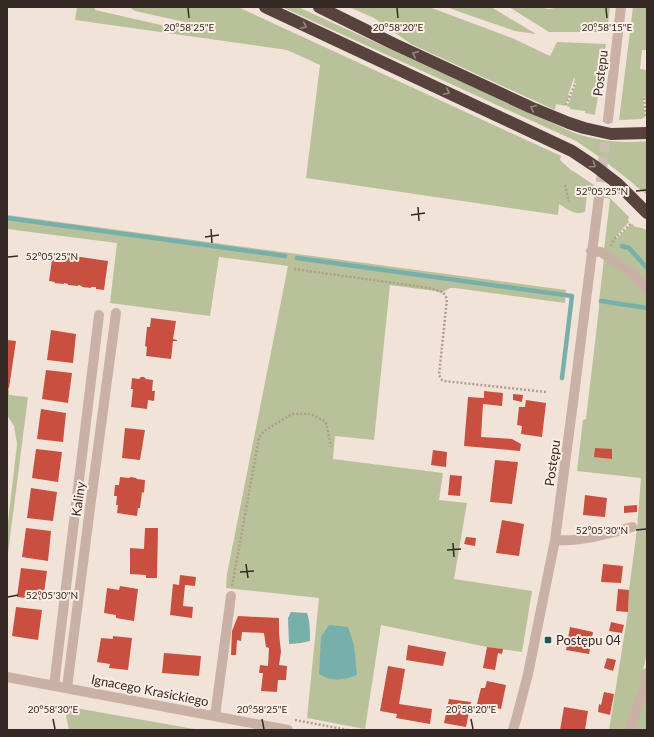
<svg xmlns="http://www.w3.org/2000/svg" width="654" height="737" font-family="Lato,sans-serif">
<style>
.green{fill:#b8c199}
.water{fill:#77b0ab}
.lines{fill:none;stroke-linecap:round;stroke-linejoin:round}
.stream{stroke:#77b0ab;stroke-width:4.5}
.building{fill:#c95040}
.minor-tunnel{stroke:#ccbeb5;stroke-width:10;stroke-dasharray:10 5;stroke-linecap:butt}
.path{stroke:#b69b8f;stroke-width:2.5;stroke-dasharray:2 2;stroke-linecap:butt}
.minor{stroke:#cab1a5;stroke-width:10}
.highway{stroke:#57423d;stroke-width:12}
.oneway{stroke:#988780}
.ticks{fill:none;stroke:#352926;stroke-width:1.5}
.poi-dot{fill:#1b5854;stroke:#faeee5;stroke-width:1.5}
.labels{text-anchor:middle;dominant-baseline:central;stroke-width:4;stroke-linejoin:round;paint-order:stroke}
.street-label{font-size:13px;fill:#352926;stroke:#faeee5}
.poi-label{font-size:13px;fill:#352926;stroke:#faeee5;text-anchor:start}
.ticks-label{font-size:10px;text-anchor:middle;fill:#352926;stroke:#faeee5;stroke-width:4;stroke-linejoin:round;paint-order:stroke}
</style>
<rect width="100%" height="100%" fill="#f2e3d9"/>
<!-- green -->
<path class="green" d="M77,7H95V10L183,30L185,22L135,11L129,7H238L561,156L560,160L571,170L573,171L591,183L611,199L629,217L628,220L629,222L616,236L617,238L632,224L634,225L633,226L645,229L647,232V282L604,250L610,199L587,194L585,212C573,215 569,210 559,204L558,215L306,178L320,65L287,50L75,20Z
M282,7H298L572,132C579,134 586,137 593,138C610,142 629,143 647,141V195C624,176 601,157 576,141Z
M349,7H429L512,38L550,56L557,42L606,44L595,115L585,113V111L570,109V107H567L576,84L574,83L575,78H574L568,95L569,96L565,106L556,104L555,110L411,44L374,18Z
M447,7H491L536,34L515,31L457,11Z
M509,7H540C545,9 551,10 556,7H610L607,32H549Z
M633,7H647V50H642L640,69L647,70V114L645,97L643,98L645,117L643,118L642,119L619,120Z
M7,215L566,290L565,303L455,288H450L441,293L435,291L390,285L374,440L335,436L333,459L443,473L439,500L467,503L454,579L532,591L522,652L487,647L381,625L365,729L307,718L319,598L226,588L227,574L288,266L219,257L210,316L110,303L117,243L7,229Z
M604,259C620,269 637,280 647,296V653L638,692L626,730H609L628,612L629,590L637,529L641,478L577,471L583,420L586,419L599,308V301Z
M7,387L9,388V395L28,397L7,561V531L17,444L14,426L7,415Z
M647,690V730H634Z
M64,706L200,730H69Z"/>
<!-- water -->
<path class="water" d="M291,612L307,613C310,621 310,632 310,641L301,643L289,644L288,618Z
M329,625L348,627L354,645L357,675C344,680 332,682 319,674L321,637Z"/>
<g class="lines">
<!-- stream -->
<path class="stream" d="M7,218L285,256
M622,246L629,248L647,268
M297,258L572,296L562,378
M601,301L647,308"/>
</g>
<!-- building -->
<path class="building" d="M53,253L108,261L104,290L96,289V287H91V288L82,287V286L78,285V286L68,285V284L64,283V284L54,283L55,282L49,281Z
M151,318L176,321L173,339L177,340V341H173L171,359L146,356L147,347L145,346L147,327H150Z
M51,330L76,334L73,363L47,360Z
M7,340L16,341L9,388L7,387Z
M46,370L72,373L68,403L42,399Z
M141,377H144L146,379L153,380L152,391H155L154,401L148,400L147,409L131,407L133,389H131L132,378L139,379Z
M484,391L503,393L502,406L483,404L481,437L512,439L521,444L520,451L464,446L468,397L484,398Z
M513,394L523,395L522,402L513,400Z
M526,400L546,403L542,437L521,434L522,426L517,425L519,407H525Z
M41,409L66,413L63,442L37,439Z
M125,428L145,430L140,460L122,458Z
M595,448L612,449V459L594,457Z
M36,449L62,452L58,482L32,478Z
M433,450L447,452L446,467L431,465Z
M495,460L518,462L512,504L490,502Z
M450,475L462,476L460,496L448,495Z
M120,477L129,478L131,477L136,478L137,479L145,480L144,493L142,492L140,508H138L137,516L117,513L118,505H116L117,496H114L115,485H119Z
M31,488L57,492L53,521L27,518Z
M585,495L607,498L605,517L583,515Z
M637,505V512L624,513V506Z
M502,520L524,524L519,556L496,553Z
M26,528L51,531L48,561L22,557Z
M145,528H158L157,578H146V575L130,574V548L144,549Z
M466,537L476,538L475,546L464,544Z
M603,564L623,566L621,583L601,582Z
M21,568L47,571L43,600L17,597Z
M180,575L196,577L195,586L185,585L183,606L193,607L192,618L170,615L173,584L179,585Z
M120,586L138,589L134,621L116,618V615L104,613L107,588L119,590Z
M618,589L629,590L628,612L616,611Z
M16,607L42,610L38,640L12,636Z
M238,616L279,618V633L281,652L279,665L287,666L286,680H278L277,692L261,691L263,673H259L260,665L268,666L269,648L266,647L264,633L242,632L241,641L237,640L236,655H231L232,631Z
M611,622L624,625L622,633L609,631Z
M570,627L593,632L589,654L566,650Z
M113,636L132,638L128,670L109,668L110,664L97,662L101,638L113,639Z
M408,645L446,652L443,666L406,660Z
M487,647L503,649L502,654L498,653L495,670L483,668Z
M164,653L201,656L199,676L162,673Z
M607,658L616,660L613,671L604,668Z
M388,666L405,669L399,704L432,709L430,724L396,718L397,714L380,711Z
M487,681L506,685L501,709L477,704L481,688H485Z
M604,692L614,694L610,715L598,712L599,704L601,705Z
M449,699L471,702L466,727L444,723Z
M564,707L588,711L585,730H560Z"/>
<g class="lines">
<!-- minor-tunnel -->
<path class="minor-tunnel" d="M599,197L608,119"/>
<!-- path -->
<path class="path" d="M644,98L646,117
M566,105L575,84
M565,185L569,202
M611,246L614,239L632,223
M294,269L430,288L443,292L447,299L439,375L442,380L444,381L546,392
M232,586L259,438L264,431L292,414H311L326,422L331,447
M295,720L348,730"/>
<!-- minor -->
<path class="minor" d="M608,119L621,7
M591,251L601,252L617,263L628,271L645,286L647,290
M555,540C580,542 608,534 632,527
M7,677L288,730
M54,686L99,315
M67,688L90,508L116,313
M215,716L231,596
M513,730L516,720L528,674L555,540L574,395L599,197
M629,730L643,691L647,673"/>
<!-- highway -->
<path class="highway" d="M265,7L572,151L596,167L618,184L647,213
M319,7L394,44L530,107L569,123L584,128L611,134L647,133"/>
</g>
<!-- one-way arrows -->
<defs><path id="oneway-chevron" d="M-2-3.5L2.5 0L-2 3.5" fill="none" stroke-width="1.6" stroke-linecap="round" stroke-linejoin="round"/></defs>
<g class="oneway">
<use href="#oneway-chevron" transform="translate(304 26) rotate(25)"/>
<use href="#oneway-chevron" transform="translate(415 54) rotate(-155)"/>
<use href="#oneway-chevron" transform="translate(447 92) rotate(25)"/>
<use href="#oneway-chevron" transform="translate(533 108) rotate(-156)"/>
<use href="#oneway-chevron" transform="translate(593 165) rotate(35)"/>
</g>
<!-- ticks -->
<path class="ticks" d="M188,8L189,18M397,8L398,18M606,8L607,18M636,191L646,190M418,207L419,221M411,215L425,213M211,229L212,243M205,237L219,235M8,257L18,256M636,530L646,529M453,543L454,557M447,550L461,549M246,564L248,578M240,572L254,571M8,597L18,595M53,719L55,729M262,719L264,729M471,719L473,729"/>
<!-- markers -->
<rect class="poi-dot" x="544" y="636" width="8" height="8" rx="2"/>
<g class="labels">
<!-- street labels -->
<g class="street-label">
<text transform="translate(600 73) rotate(-83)">Postępu</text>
<text transform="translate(552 463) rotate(-82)">Postępu</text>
<text transform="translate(78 499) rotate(-82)">Kaliny</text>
<text transform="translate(150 690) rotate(11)">Ignacego Krasickiego</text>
</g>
<!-- poi labels -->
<g class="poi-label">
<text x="556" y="640">Postępu 04</text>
</g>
</g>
<g class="ticks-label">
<text x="189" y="31">20°58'25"E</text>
<text x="398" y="31">20°58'20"E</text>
<text x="607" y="31">20°58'15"E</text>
<text x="602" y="195">52°05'25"N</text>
<text x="52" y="260">52°05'25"N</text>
<text x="602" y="534">52°05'30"N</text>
<text x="52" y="599">52°05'30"N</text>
<text x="53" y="713">20°58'30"E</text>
<text x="262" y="713">20°58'25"E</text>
<text x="471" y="713">20°58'20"E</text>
</g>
<!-- border -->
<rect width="654" height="737" fill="none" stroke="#352926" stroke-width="16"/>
</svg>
